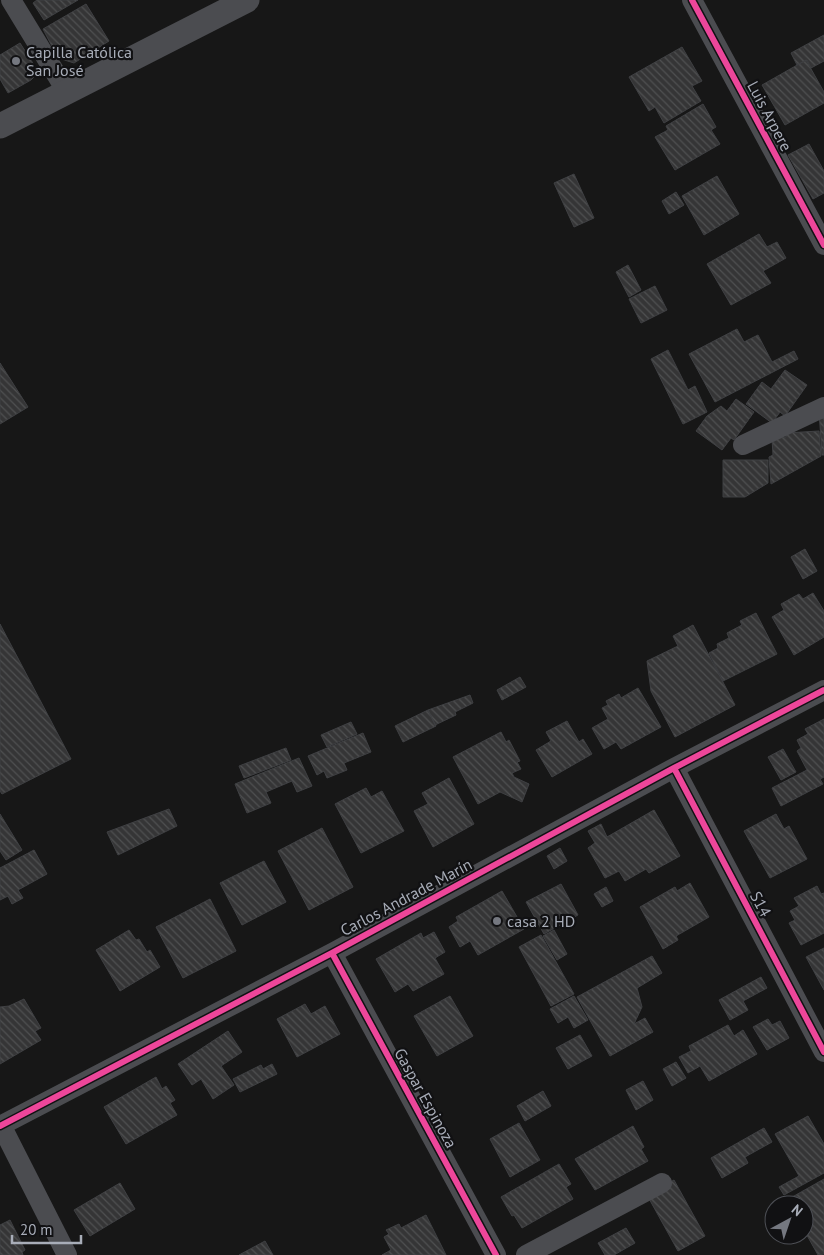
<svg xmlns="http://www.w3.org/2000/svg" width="824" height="1255" font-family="'PT Sans',sans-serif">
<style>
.building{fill:url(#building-back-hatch);stroke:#3f4043}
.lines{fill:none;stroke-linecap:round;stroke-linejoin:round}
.minor{stroke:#4b4c50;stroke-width:20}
.tertiary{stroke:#4b4c50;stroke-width:25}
.cycleway-casing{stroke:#111113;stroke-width:9}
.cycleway{stroke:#ed469a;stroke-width:6}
.poi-dot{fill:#757880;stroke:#111113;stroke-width:2}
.labels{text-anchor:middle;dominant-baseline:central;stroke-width:4.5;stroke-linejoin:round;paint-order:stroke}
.poi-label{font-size:16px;fill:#a8adb8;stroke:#111113;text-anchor:start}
.street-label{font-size:16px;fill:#a8adb8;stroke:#111113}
</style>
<defs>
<pattern id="building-back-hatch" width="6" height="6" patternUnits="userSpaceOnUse" patternTransform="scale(1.25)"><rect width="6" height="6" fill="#353536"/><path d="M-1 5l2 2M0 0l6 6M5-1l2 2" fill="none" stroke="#4f5051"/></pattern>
</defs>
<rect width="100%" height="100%" fill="#171717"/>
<!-- building -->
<path class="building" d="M37,0H78L44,20L33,3Z
M86,4L109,41L74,63L58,58L43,29Z
M824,35V61L811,68L807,60L797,65L791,53Z
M20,43L36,68V75L31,80L8,93L0,79V55Z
M682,47L702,81L692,86L701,101L664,123L655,107L649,111L629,77Z
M806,60L824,92V103L785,125L762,85Z
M703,104L716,127L711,130L720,144L675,170L655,137L668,130L666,126Z
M809,144L824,171V193L813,199L788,155Z
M574,174L594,218L574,227L554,183Z
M717,176L739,214L704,235L682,196Z
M676,192L684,205L669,214L662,201Z
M759,234L767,247L777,242L786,258L763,271L771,283L731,305L707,264Z
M628,265L641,290L629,297L616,272Z
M655,286L667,310L641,323L629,299Z
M737,329L744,342L758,335L772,362L794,351L798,359L715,402L689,354Z
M668,350L688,390L695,386L707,412L683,424L651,359Z
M0,363L28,407L0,424Z
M785,370L807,385L785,416L780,412L772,423L746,404L762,382L771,389Z
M736,399L754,412L734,440L731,438L722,450L696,431L707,416L721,406L727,411Z
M819,411H824V455H822Z
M819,431L821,456L771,484L769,457L773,455L772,439L786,437V433Z
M723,460H768V483L745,497H723Z
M805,549L817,571L803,579L791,557Z
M813,593L824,611V637L794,655L772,617L784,610L781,604L799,594L803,599Z
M756,613L777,654L723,681L709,653L718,648L717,644L729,638L727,633L742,625L740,621Z
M0,624L71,759L2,794L0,791Z
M693,625L735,705L675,737L651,691L647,661L678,646L673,636Z
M520,677L526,687L502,700L497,690Z
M638,688L661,727L621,749L616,742L604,749L592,728L608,719L602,708L608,705L606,701L619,694L621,698Z
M470,695L473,703L455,712L456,715L435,725L428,710Z
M428,710L436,726L403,742L395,726Z
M824,719V777L820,779L823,784L781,806L772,788L807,770L797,751L801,748L797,740L808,734L805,729Z
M567,721L579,742L583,739L592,754L552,777L536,750L551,741L546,732Z
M351,722L357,734L327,747L321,735Z
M501,732L506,742L509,740L520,761L517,762L521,769L512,773L514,777L529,784L522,802L500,792L478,804L453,757Z
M363,733L371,752L344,763L347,770L327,778L324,771L317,775L308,756Z
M286,748L291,760L244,778L239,766Z
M783,749L796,772L781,780L768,757Z
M299,758L312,786L297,792L292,781L266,792L271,803L247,813L235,784Z
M449,778L474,824L433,847L414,811L428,804L422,793Z
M366,788L371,797L382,791L404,831L361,853L335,804Z
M169,809L177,826L118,855L107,832Z
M654,810L680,856L649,873L646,869L625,881L619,871L605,878L588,848L595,843L588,831L601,824L607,837Z
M0,814L22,850L6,860L0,851Z
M776,814L784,829L789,826L807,859L770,878L744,831Z
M322,828L353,887L309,910L278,851Z
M560,848L567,861L554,869L547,856Z
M34,850L47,874L18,890L23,898L12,904L8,896L0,900V868Z
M264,861L286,902L242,925L220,883Z
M690,883L709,917L676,936L678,940L663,949L640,907L675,887L677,891Z
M561,884L578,915L544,934L526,902Z
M817,886L821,894L824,893V933L801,945L789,923L795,920L790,911L799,906L794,898Z
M606,887L613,901L602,907L594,894Z
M502,891L524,929L478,955L470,941L460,947L449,927L458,921L456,917Z
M210,899L236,951L183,978L156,927Z
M129,930L136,940L139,939L147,952L150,950L160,967L120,991L96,950Z
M554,930L567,954L557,960L543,936Z
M434,932L445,952L435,958L444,974L413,991L408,984L395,992L376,959L421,933L423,938Z
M541,935L574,994L551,1006L519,947Z
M824,948V990L806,957Z
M652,956L662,973L637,988L642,1007L634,1024L645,1018L653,1032L610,1056L577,997Z
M761,977L767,988L743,1001L748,1010L730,1020L719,1000Z
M450,996L473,1036L437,1056L414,1016Z
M574,996L588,1020L574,1028L568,1017L558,1023L550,1009Z
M24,999L41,1028L35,1031L41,1040L0,1064V1007L9,1006Z
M305,1004L311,1014L325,1006L340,1034L297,1057L277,1019Z
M768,1019L772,1025L780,1021L789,1038L767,1050L753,1027Z
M728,1025L734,1036L743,1030L757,1054L709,1081L700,1066L688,1073L679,1057L691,1051L689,1046Z
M228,1031L242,1052L221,1066L234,1085L213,1099L201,1079L192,1085L178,1064Z
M580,1035L592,1056L568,1069L556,1048Z
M676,1062L686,1078L672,1086L663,1069Z
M272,1064L277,1074L240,1092L233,1079L261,1065L263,1069Z
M156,1077L162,1089L166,1086L175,1100L170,1103L177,1115L126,1144L104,1107Z
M643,1081L653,1100L636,1110L626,1090Z
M543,1091L551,1106L525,1121L517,1106Z
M808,1116L824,1144V1173L784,1195L779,1187L799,1176L775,1134Z
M519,1123L540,1160L510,1177L490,1139Z
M633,1126L644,1147L641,1149L648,1161L595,1190L575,1159Z
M764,1128L772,1142L745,1157L748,1163L722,1178L711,1158Z
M559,1164L571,1184L566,1187L573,1199L522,1228L514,1215L512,1216L501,1197Z
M824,1179V1254L818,1255L804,1230V1205H790L787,1200Z
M674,1180L705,1236L678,1251L647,1195Z
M120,1183L135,1209L90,1236L74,1210Z
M426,1215L446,1255H382L391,1250L384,1237L389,1234L386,1230L399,1224L401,1228Z
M10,1220L25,1250L22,1252L23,1255H0V1225Z
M626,1228L635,1243L614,1255H605L598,1243Z
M265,1241L273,1255H239Z"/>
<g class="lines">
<!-- minor -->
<path class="minor" d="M11,0L67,92
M692,0L824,245
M743,445L824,407
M674,768L824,1052
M332,953L496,1255
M1,1125L67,1255
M0,1126L332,953L674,768L824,690
M526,1255L662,1183"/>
<!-- tertiary -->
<path class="tertiary" d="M0,126L247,0"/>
<defs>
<path id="cycleway" d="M692,0L824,245
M674,768L824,1052
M332,953L496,1255
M0,1126L332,953L674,768L824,690"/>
</defs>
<!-- cycleway casing -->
<use href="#cycleway" class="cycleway-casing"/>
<!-- cycleway -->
<use href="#cycleway" class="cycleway"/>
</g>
<!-- markers -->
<g class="poi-dot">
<circle cx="16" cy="61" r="5"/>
<circle cx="497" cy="921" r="5"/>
</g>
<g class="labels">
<!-- poi labels -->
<g class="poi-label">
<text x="26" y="52">Capilla Católica<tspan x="26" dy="18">San José</tspan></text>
<text x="507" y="921">casa 2 HD</text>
</g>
<!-- street labels -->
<g class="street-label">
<text transform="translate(770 116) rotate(62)">Luis Arpere</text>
<text transform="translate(406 897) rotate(-28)">Carlos Andrade Marín</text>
<text transform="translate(761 904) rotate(62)">S14</text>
<text transform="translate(426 1098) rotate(61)">Gaspar Espinoza</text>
</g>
</g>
<!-- north arrow -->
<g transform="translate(789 1220) rotate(40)"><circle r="24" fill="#111113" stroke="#4d4f55"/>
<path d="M0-4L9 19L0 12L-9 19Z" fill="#757880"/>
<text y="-8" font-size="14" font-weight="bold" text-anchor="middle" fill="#a8adb8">N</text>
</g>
<!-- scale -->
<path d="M12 1235v8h69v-8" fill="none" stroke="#a8adb8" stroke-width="2.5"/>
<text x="20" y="1235" font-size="15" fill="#a8adb8" stroke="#111113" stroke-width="4" paint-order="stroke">20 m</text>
</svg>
